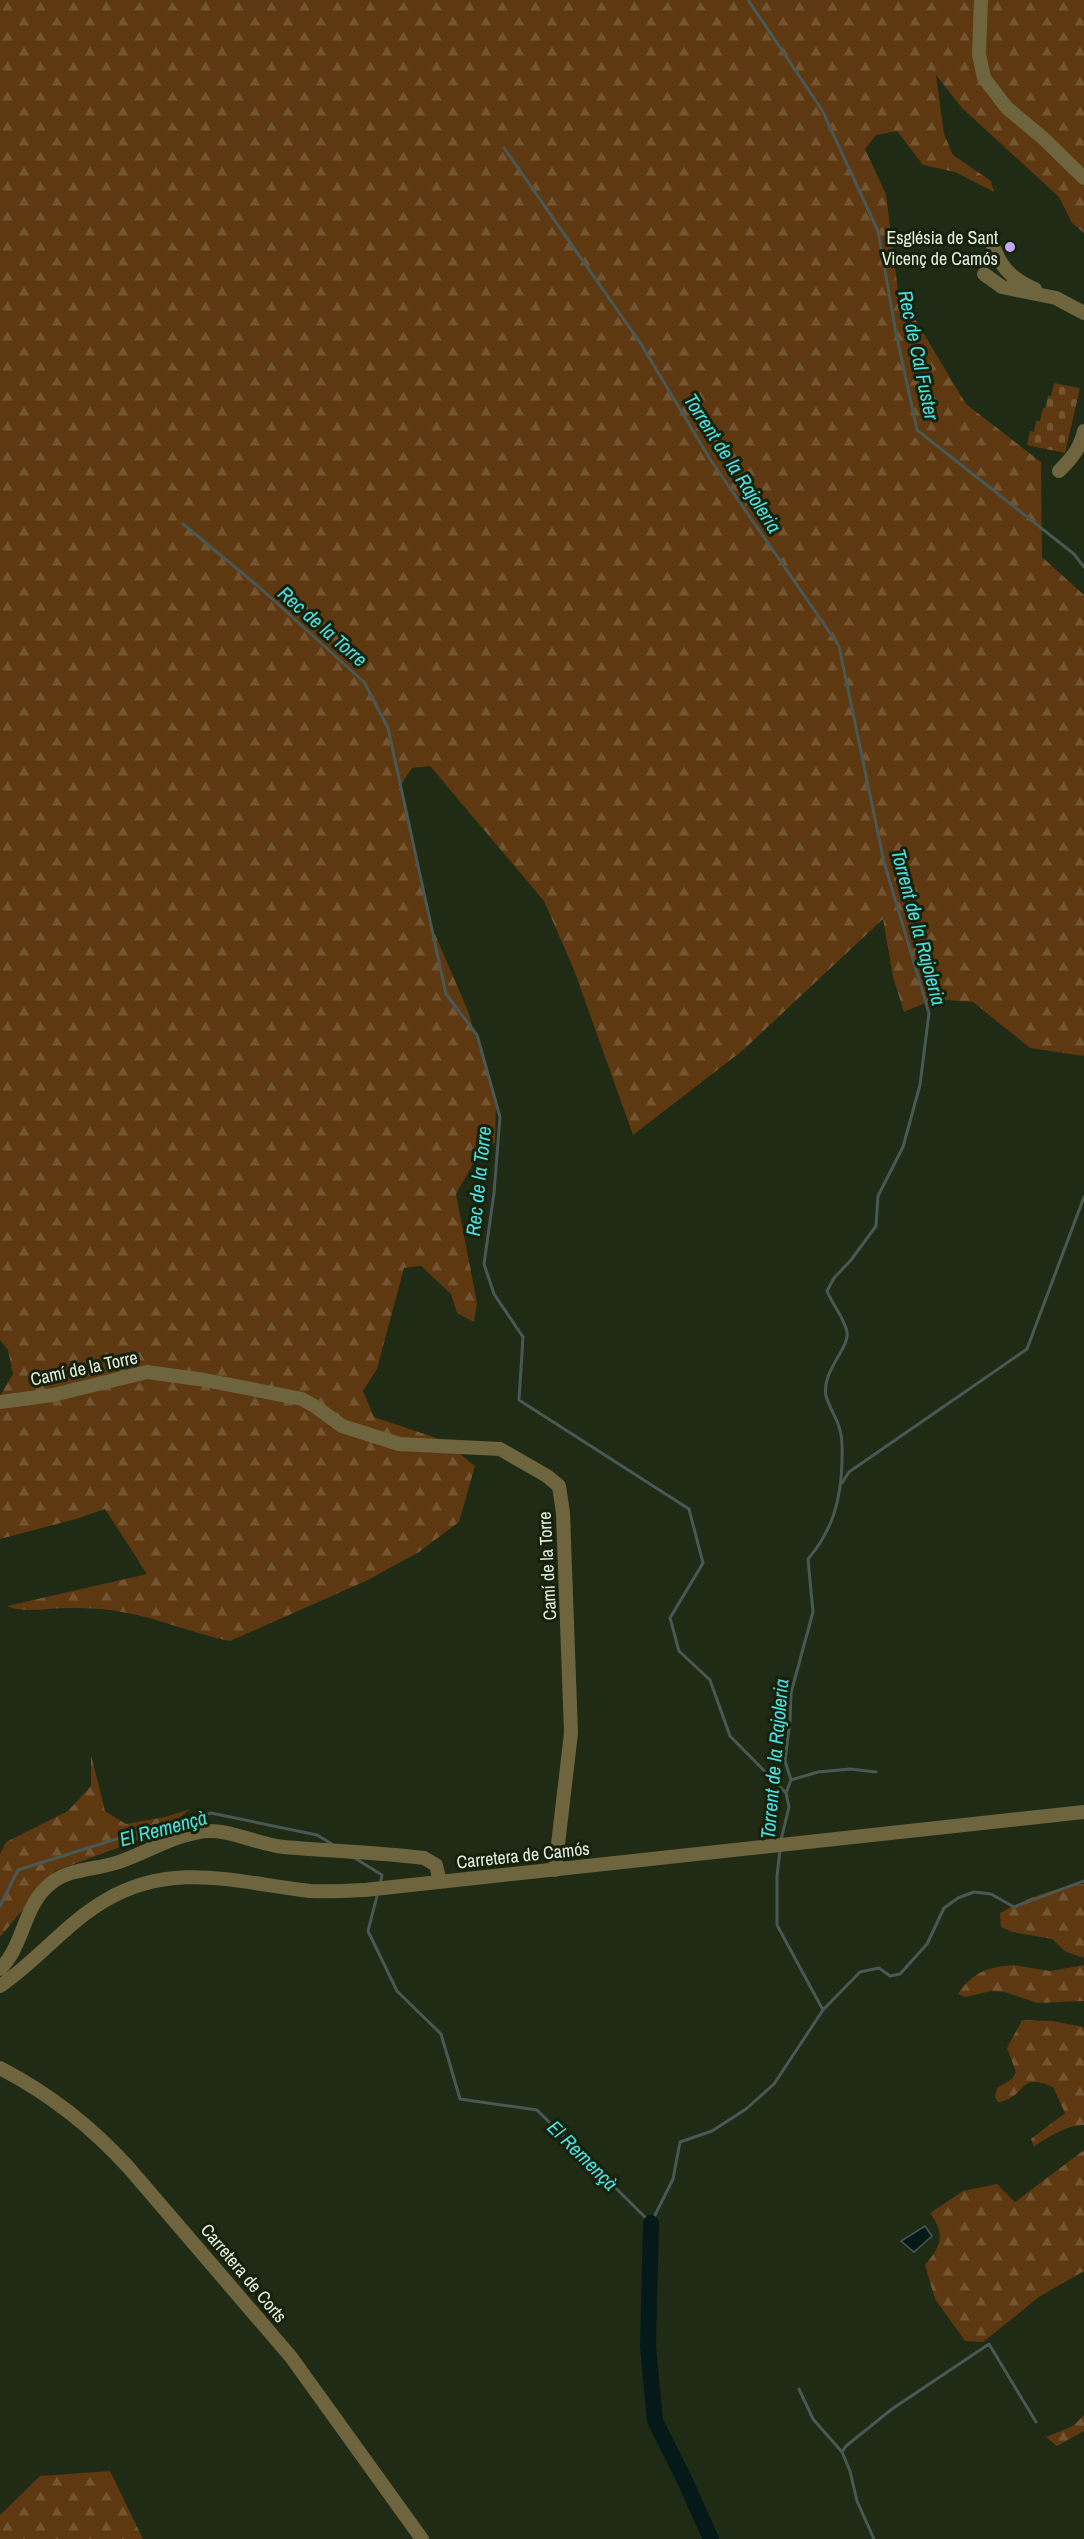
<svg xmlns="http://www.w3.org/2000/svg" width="1084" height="2539" font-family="'Archivo Narrow',sans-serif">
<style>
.forest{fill:url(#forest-firs)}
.cemetery{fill:url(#cemetery-stones)}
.water{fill:#061919;stroke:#495854;stroke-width:1.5}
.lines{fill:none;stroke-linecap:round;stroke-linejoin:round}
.stream{stroke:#495854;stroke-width:3}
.river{stroke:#061919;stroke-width:16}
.minor{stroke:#6e653f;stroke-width:14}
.poi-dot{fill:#c1a8f3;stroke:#16210b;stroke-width:2}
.labels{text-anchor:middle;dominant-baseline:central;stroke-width:6;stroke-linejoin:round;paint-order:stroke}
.poi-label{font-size:18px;fill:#e4ecde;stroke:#16210b;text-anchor:end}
.street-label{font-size:18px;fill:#e4ecde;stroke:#16210b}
.water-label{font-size:20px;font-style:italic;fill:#48e1e5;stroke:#16210b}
</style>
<defs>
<pattern id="forest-firs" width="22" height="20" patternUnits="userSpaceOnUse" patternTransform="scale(1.5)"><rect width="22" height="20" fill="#5d3810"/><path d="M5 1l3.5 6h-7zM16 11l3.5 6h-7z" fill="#745532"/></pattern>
<pattern id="cemetery-stones" width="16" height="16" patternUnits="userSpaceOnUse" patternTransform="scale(1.5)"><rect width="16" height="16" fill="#5d3810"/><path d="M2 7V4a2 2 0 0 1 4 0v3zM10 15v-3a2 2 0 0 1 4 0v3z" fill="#745532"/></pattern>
</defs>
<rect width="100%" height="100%" fill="#1f2b14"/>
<!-- forest -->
<path class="forest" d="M0,0H1084V233L1072,223L1059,197L962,108L936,75L944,134L953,155L991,181L994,192L955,172L923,165L897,131L876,135L865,149L886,194L898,291L966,404L1041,462L1042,557L1084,595V1056L1030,1048L973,1002L934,999L904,1012L893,977L883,919L742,1051L633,1135L574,970L544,901L430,766L412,768L401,785L428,918L468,1011L496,1104L495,1142L474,1162L456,1194L477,1303L474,1322L457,1313L451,1294L421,1266L404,1268L377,1369L363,1391L374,1417L442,1440L475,1466L459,1522L419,1552L368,1580L230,1641C193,1634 159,1618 122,1612C103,1608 82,1608 62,1608C43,1609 24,1613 7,1606L147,1574L105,1509L76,1519L0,1539V1396L13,1374L8,1350L0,1340Z
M91,1755L105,1811L126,1824L165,1817L190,1809L164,1831L55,1871L0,1937V1854L6,1842L68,1811L91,1786Z
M1084,1884V1958L1066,1952L1052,1939L1012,1932L1001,1927L1000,1913C1025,1899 1055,1887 1084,1884Z
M1013,1965L1050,1971L1084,1965V2001L1037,2003L1005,1992L991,1991L966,1997L958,1994C973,1972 988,1967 1013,1965Z
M1022,2020L1052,2021L1084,2027V2125C1068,2125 1047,2137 1034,2147L1031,2139L1065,2113L1053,2087C1017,2071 1027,2098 998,2102L995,2097L997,2088L1012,2079L1016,2072L1007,2048Z
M1084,2150V2271L1039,2297L983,2342L965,2341L935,2299L925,2265C941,2246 946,2235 930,2213L963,2191L997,2184L1015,2202Z
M1084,2415V2431L1057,2446L1046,2437L1073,2426Z
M110,2471L143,2539H0V2515L40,2476Z"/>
<!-- cemetery -->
<path class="cemetery" d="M1054,383L1080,388L1065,453L1027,445L1030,431L1034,432L1036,421H1040L1043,408H1045L1048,396H1051Z"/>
<!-- water -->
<path class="water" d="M925,2226L932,2236L914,2252L901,2241Z"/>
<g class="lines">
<!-- stream -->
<path class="stream" d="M748,0L822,110L878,231L896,333L917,430L1074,554L1084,567
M504,148L641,344L710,459L839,646L884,862L929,1013L920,1085L903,1147L878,1196L876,1226L851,1260L834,1278L827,1291C833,1306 844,1317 847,1332C850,1348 821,1371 826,1396C829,1407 837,1418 840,1430C843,1440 842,1451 842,1462C841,1499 833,1530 808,1559L813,1612L791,1693L790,1721L785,1761L791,1780L786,1793L789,1807L781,1840
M183,524L259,587L364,682L388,728L446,994L477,1035L500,1117L494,1193L484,1264L494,1294L523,1337L519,1400L689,1509L703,1563L670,1618L679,1651L710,1680L730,1736L786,1793
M842,1483L849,1472L1027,1349L1084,1197
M791,1780L818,1772L850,1769L876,1772
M780,1850L777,1876V1925L823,2010
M353,1857L382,1875L380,1885
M378,1892L368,1931L397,1991L441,2034L460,2099L537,2110L651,2223L673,2179L680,2142L712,2131L746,2109L774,2084L823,2010L860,1972L879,1968L890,1976L900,1974L927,1944L944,1908L958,1898L974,1892L991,1894L1014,1907L1084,1881
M0,1906L18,1870L145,1830L211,1813L317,1835L332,1844
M799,2389L813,2419L842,2452L850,2471L857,2501L874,2539
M842,2452L846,2446L892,2409L989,2344L1036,2422"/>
<!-- river -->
<path class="river" d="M651,2223L648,2347L655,2421L685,2481L711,2539"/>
<!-- minor -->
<path class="minor" d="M981,0L979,54L984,78L1007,108L1043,138L1084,178
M991,239C998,264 1010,279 1035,289
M984,274L1002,287L1056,298L1084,313
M1059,471C1071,459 1080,449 1084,431
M0,1402L53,1395L147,1372L205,1380L302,1399L316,1407L342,1426L399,1444L500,1449L547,1476L559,1486L563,1513L571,1733L555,1870
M0,1969C24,1946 23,1906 50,1884C69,1868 96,1870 119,1862C146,1853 170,1837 199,1832C228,1827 255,1844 284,1847C330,1851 377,1852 424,1858L436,1865L440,1882
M0,1986C38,1960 66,1923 106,1900C174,1860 238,1883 310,1891C328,1892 346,1891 365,1890L1084,1812
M0,2068C48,2093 93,2128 129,2168L291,2357L422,2539"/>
</g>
<!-- markers -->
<circle class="poi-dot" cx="1010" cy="247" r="6"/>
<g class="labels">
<!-- poi labels -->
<g class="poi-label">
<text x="998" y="237">Església de Sant<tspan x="998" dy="21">Vicenç de Camós</tspan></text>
</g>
<!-- street labels -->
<g class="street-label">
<text transform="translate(84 1368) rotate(-12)">Camí de la Torre</text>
<text transform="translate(547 1566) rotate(-93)">Camí de la Torre</text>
<text transform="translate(523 1855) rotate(-6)">Carretera de Camós</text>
<text transform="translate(244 2273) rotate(50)">Carretera de Corts</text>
</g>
<!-- water labels -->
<g class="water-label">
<text transform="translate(919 355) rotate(78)">Rec de Cal Fuster</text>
<text transform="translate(733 463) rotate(57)">Torrent de la Rajoleria</text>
<text transform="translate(323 626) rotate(41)">Rec de la Torre</text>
<text transform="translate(919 927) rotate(75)">Torrent de la Rajoleria</text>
<text transform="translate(478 1181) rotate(-84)">Rec de la Torre</text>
<text transform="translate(774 1759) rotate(-85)">Torrent de la Rajoleria</text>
<text transform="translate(163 1828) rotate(-15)">El Remençà</text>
<text transform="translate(583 2155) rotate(45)">El Remençà</text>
</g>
</g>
</svg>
